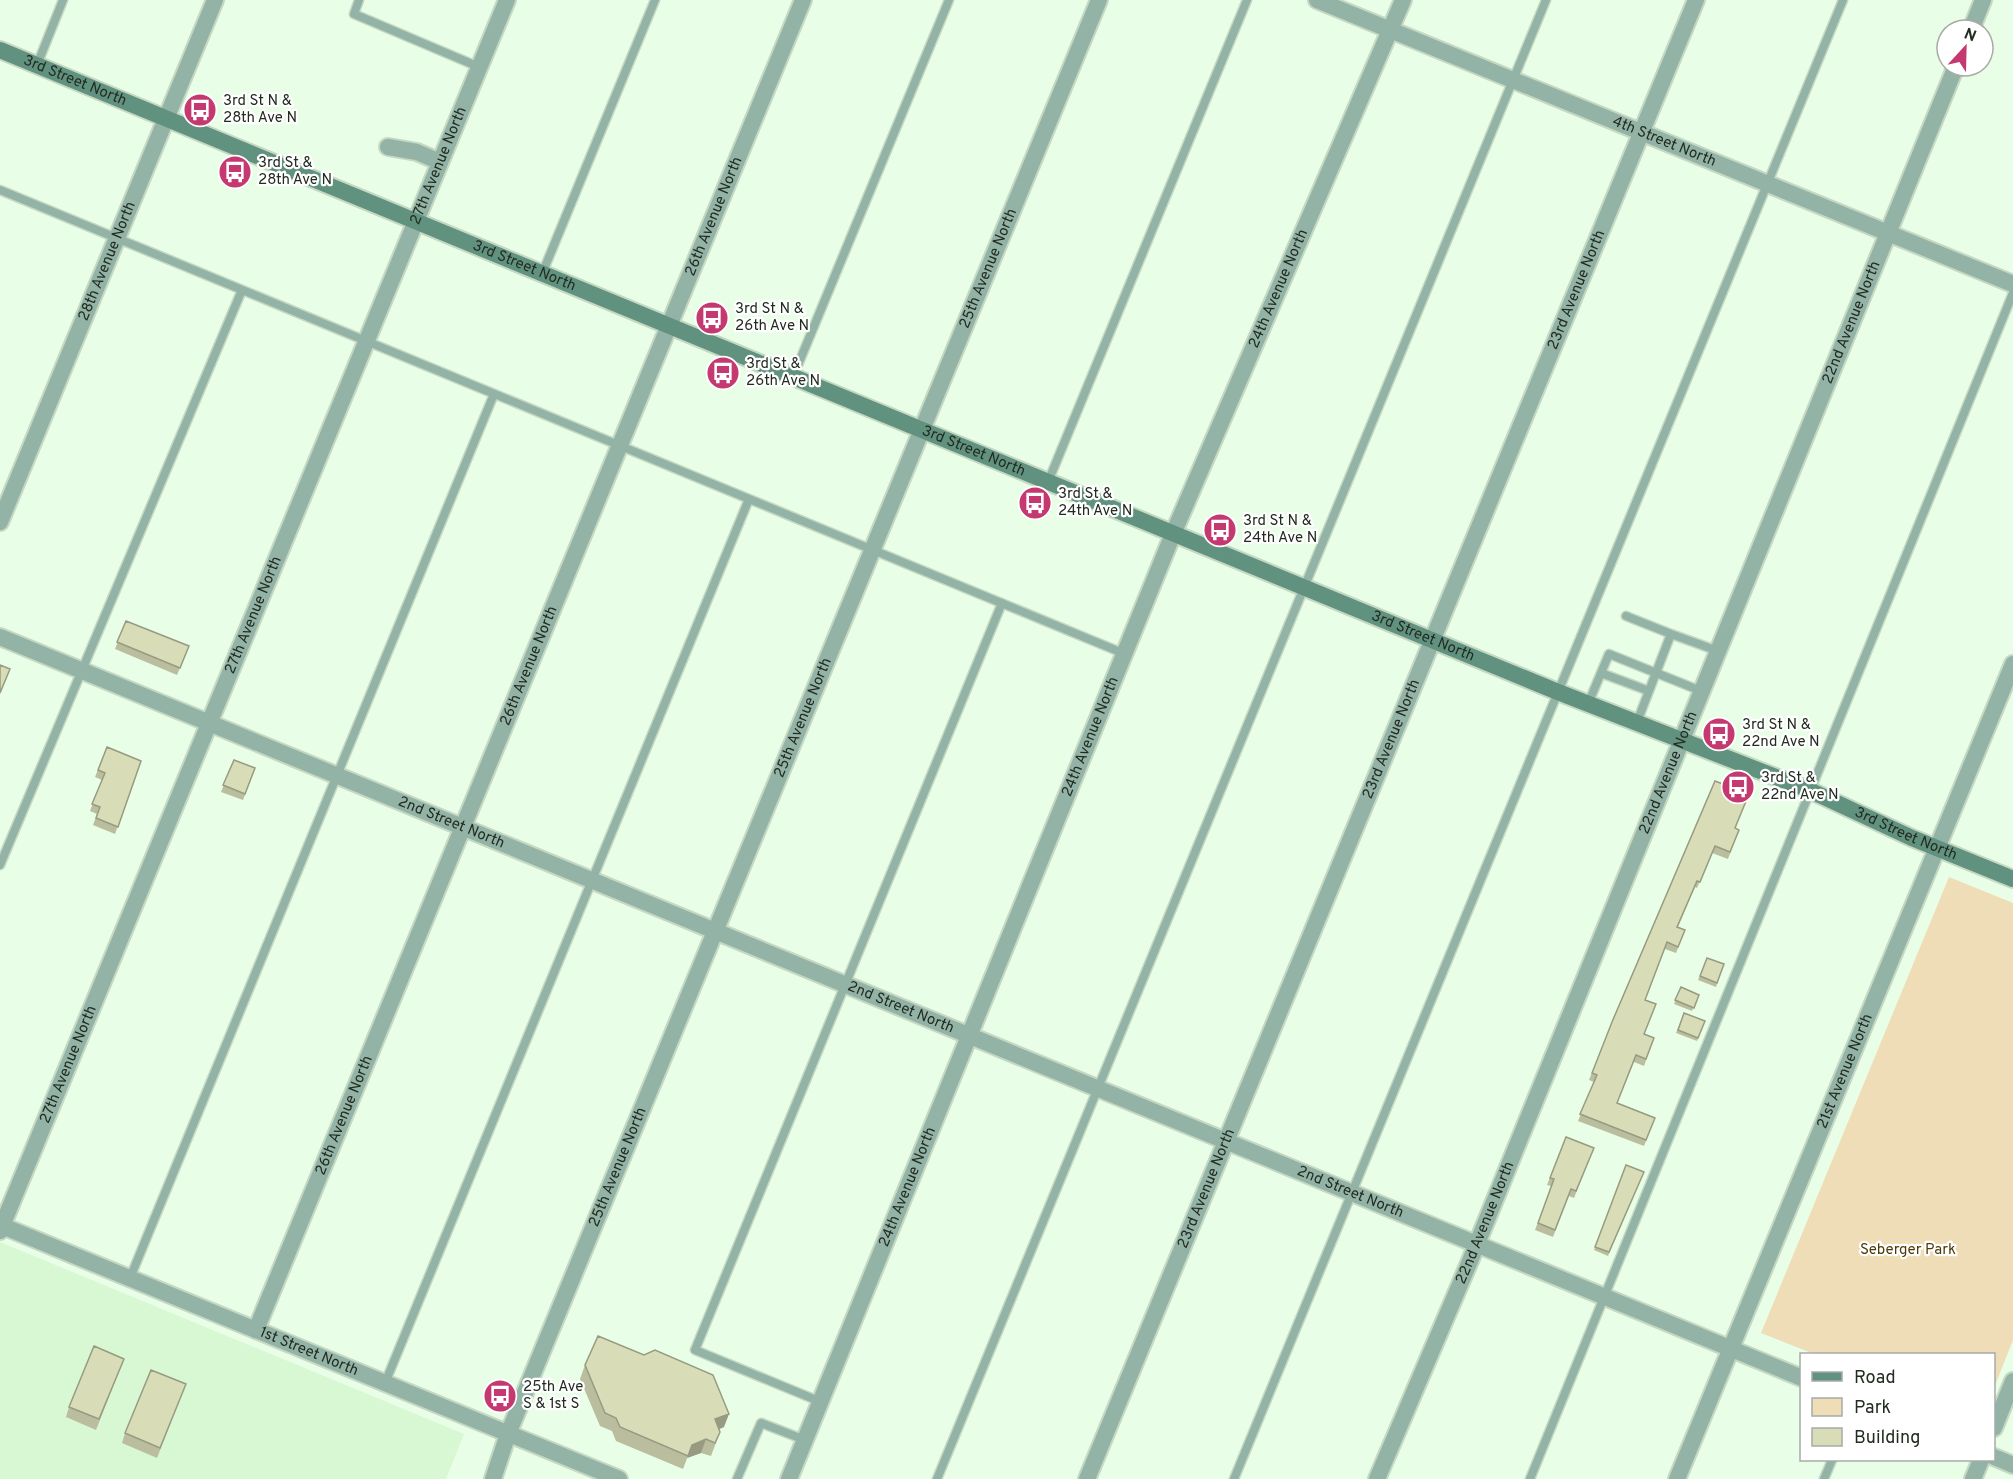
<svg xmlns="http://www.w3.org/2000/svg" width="2013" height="1479" font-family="Overpass,sans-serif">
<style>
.built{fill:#d8f7d3}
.green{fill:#efddb7}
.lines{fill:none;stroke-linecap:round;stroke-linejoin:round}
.service-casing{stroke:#c5d8c3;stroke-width:11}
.minor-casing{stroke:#c5d8c3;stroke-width:20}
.tertiary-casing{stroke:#c5d8c3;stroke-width:20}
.secondary-casing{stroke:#c5d8c3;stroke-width:20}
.service{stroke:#93b3a6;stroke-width:8}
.minor{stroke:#93b3a6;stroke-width:16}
.tertiary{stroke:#93b3a6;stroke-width:16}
.secondary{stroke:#61917f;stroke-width:16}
.wall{fill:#babe9e}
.shaded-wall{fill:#979b81}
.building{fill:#d8ddb8;stroke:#979b81;stroke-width:1.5}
.labels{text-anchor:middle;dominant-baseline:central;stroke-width:4.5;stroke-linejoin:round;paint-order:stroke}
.street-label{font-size:15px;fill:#232c21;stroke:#fff}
.poi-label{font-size:15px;fill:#232c21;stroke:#fff;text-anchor:start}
.park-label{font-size:15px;fill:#4f3b09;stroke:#fff}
</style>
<rect width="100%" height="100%" fill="#e9fee6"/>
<!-- built -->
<path class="built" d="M0,1242L464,1434L446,1479H0Z"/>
<!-- green -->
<path class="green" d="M1949,877L2013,903V1340L1994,1388V1354H1814L1761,1333Z"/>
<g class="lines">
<defs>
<path id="service" d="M359,0L354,14L479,67
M37,65L63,0
M0,190L1125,654
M542,274L655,0
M793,377L949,0
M1048,482L1247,0
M1626,616L1671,634
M1601,673L1649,691
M1588,704L1609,654L1701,691
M1637,722L1671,634L1718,651
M0,865L242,290
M130,1278L494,394
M385,1383L749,499
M821,1402L695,1350L1002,603
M737,1479L761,1423L805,1440
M937,1479L1546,0
M1234,1479L1843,0
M1530,1479L2013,293
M1824,1479L1832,1460"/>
<g id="minor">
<path id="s1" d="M1317,0L2013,284"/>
<path d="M1971,30L1983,0"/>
<path d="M388,147L417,152L440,162"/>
<path id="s2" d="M0,522L215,0"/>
<path id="s3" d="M0,637L1802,1378"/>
<path id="s4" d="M0,1225L619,1479"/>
<path id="s5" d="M0,1231L507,0"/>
<path id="s6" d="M256,1330L803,0"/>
<path d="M1994,1428L2013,1381"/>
<path d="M1994,1457L2013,1465"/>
<path id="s7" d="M789,1479L1173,534L1403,0"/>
<path id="s8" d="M1087,1479L1696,0"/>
<path id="s9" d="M1377,1479L1470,1261L1956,66"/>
<path id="s10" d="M1677,1479L2013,664"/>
<path d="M1973,1479L1981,1460"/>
</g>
<g id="tertiary">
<path id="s11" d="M493,1479L508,1434L1099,0"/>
</g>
<g id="secondary">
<path id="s12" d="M0,50L1558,692L1809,790L1912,838L2013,879"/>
</g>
</defs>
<!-- service casing -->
<use href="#service" class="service-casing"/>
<!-- minor casing -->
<use href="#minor" class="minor-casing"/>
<!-- tertiary casing -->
<use href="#tertiary" class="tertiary-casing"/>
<!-- secondary casing -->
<use href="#secondary" class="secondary-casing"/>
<!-- service -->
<use href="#service" class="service"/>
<!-- minor -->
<use href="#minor" class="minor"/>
<!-- tertiary -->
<use href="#tertiary" class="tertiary"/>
<!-- secondary -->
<use href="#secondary" class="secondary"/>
</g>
<!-- wall -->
<path class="wall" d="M126,621L189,646L177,675L115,649Z
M107,747L141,761L115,834L93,825L97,814L90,811L102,780L95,777Z
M234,760L255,768L243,800L221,792Z
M1715,781L1735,829L1739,830L1728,859L1712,853L1697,888L1695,887L1678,927L1685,930L1676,953L1665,949L1645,1000L1644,1034L1654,1038L1644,1066L1634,1062L1617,1103L1655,1118L1644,1146L1578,1121L1594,1082L1589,1080L1612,1022Z
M1707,958L1724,964L1716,987L1698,980Z
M1681,987L1699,995L1692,1011L1674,1004Z
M1684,1013L1705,1021L1697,1041L1676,1033Z
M1566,1137L1594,1148L1574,1198L1569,1196L1553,1237L1535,1230L1551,1186L1547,1185Z
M1626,1165L1644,1172L1608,1256L1594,1250Z
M585,1365L724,1427L719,1429L720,1432L711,1456L701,1453L687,1458L683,1469L616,1441L612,1431L600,1426L580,1379Z
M120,1369L96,1430L66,1417L69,1407Z
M182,1394L157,1458L122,1443L125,1433Z"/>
<!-- shaded-wall -->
<path class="shaded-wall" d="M729,1414L724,1427L710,1433L715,1419Z
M706,1439L701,1453L687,1458L683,1469L692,1445Z"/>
<!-- building -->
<path class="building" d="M126,621L189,646L180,668L117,642Z
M0,665L10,669L0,693Z
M107,747L141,761L118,827L96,818L100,807L92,804L105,773L98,770Z
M234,760L255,768L245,794L223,785Z
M1715,781L1749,794L1735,828L1739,830L1730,852L1715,846L1700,882L1697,881L1677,927L1685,930L1678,947L1667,942L1645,1000L1656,1004L1644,1034L1654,1038L1646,1059L1636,1055L1617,1103L1655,1118L1646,1140L1580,1114L1597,1075L1592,1073L1612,1022Z
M1707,958L1724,964L1717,983L1700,976Z
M1681,987L1699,995L1694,1008L1675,1000Z
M1684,1013L1705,1021L1698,1038L1678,1030Z
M1566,1137L1594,1148L1576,1191L1571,1189L1555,1230L1538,1223L1554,1179L1550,1178Z
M1626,1165L1644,1172L1609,1252L1595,1247Z
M598,1336L644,1355L655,1350L713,1375L729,1414L715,1419L720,1432L715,1443L706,1439L692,1445L688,1456L620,1427L616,1418L605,1413L585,1365Z
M94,1346L124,1359L99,1419L69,1407Z
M151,1370L186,1384L160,1448L125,1433Z"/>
<!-- icons -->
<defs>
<symbol id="bus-disc" viewBox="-11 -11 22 22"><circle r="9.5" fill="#c43970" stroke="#fff"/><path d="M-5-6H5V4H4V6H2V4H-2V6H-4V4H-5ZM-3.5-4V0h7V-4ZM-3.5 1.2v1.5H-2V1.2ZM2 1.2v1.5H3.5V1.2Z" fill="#fff"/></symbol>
</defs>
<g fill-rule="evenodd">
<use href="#bus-disc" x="181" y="91" width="38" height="38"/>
<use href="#bus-disc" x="216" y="153" width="38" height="38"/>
<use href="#bus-disc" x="693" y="299" width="38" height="38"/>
<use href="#bus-disc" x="704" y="354" width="38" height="38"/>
<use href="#bus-disc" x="1016" y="484" width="38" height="38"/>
<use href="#bus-disc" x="1201" y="511" width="38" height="38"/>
<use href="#bus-disc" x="1700" y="715" width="38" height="38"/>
<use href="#bus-disc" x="1719" y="768" width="38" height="38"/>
<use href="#bus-disc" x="481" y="1377" width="38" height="38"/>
</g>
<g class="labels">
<!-- street labels -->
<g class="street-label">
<text stroke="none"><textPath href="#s12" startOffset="81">3rd Street North</textPath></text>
<text stroke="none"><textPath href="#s1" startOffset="375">4th Street North</textPath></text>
<text stroke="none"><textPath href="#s5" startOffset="1152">27th Avenue North</textPath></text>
<text stroke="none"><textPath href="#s6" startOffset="1204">26th Avenue North</textPath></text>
<text stroke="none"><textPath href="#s2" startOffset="282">28th Avenue North</textPath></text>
<text stroke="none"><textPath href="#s12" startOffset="567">3rd Street North</textPath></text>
<text stroke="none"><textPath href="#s11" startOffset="1308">25th Avenue North</textPath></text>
<text stroke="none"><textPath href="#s7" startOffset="1287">24th Avenue North</textPath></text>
<text stroke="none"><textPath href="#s8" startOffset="1286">23rd Avenue North</textPath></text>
<text stroke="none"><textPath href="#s9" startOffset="1250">22nd Avenue North</textPath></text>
<text stroke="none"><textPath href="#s12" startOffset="1053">3rd Street North</textPath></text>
<text stroke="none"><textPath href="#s5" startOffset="666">27th Avenue North</textPath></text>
<text stroke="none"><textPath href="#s12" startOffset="1539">3rd Street North</textPath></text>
<text stroke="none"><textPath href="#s6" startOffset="718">26th Avenue North</textPath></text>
<text stroke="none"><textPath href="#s11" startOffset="822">25th Avenue North</textPath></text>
<text stroke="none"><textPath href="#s7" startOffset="801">24th Avenue North</textPath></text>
<text stroke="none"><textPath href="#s8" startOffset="800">23rd Avenue North</textPath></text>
<text stroke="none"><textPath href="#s9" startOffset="764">22nd Avenue North</textPath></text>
<text stroke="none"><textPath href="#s3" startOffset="488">2nd Street North</textPath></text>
<text stroke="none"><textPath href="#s12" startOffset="2061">3rd Street North</textPath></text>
<text stroke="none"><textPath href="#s3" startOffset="974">2nd Street North</textPath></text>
<text stroke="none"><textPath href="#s5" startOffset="180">27th Avenue North</textPath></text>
<text stroke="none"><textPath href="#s10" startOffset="441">21st Avenue North</textPath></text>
<text stroke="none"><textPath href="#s6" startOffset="232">26th Avenue North</textPath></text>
<text stroke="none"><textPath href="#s11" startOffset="336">25th Avenue North</textPath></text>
<text stroke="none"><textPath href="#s7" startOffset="315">24th Avenue North</textPath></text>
<text stroke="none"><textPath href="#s8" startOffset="314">23rd Avenue North</textPath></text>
<text stroke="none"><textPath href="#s3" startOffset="1460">2nd Street North</textPath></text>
<text stroke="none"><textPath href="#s9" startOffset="278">22nd Avenue North</textPath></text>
<text stroke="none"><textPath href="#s4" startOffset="334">1st Street North</textPath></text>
</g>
<!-- poi labels -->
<g class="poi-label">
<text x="223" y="101">3rd St N &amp;<tspan x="223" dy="17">28th Ave N</tspan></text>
<text x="258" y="163">3rd St &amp;<tspan x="258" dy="17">28th Ave N</tspan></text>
<text x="735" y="309">3rd St N &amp;<tspan x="735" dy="17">26th Ave N</tspan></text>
<text x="746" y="364">3rd St &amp;<tspan x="746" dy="17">26th Ave N</tspan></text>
<text x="1058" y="494">3rd St &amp;<tspan x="1058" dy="17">24th Ave N</tspan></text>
<text x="1243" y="521">3rd St N &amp;<tspan x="1243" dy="17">24th Ave N</tspan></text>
<text x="1742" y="725">3rd St N &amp;<tspan x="1742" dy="17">22nd Ave N</tspan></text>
<text x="1761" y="778">3rd St &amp;<tspan x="1761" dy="17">22nd Ave N</tspan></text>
<text x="523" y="1387">25th Ave<tspan x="523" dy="17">S &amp; 1st S</tspan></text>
</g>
<!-- park labels -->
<g class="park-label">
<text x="1908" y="1250">Seberger Park</text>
</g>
</g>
<!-- legend -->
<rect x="1800" y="1353" width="195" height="108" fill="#ffffff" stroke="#a7aba6" stroke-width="1.5"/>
<rect x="1812" y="1372" width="30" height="9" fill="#61917f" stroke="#a7aba6" stroke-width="1.5"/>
<text x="1854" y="1383" font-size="18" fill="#232c21">Road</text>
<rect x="1812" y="1398" width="30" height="18" fill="#efddb7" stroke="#a7aba6" stroke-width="1.5"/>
<text x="1854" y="1413" font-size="18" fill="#232c21">Park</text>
<rect x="1812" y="1428" width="30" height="18" fill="#d8ddb8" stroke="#a7aba6" stroke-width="1.5"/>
<text x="1854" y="1443" font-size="18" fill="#232c21">Building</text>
<!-- north arrow -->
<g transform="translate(1965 48) rotate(22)"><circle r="28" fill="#ffffff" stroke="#a7aba6" stroke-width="1.5"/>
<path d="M0-4.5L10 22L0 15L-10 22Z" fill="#c43970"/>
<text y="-9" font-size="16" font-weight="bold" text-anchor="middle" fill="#232c21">N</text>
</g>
</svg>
